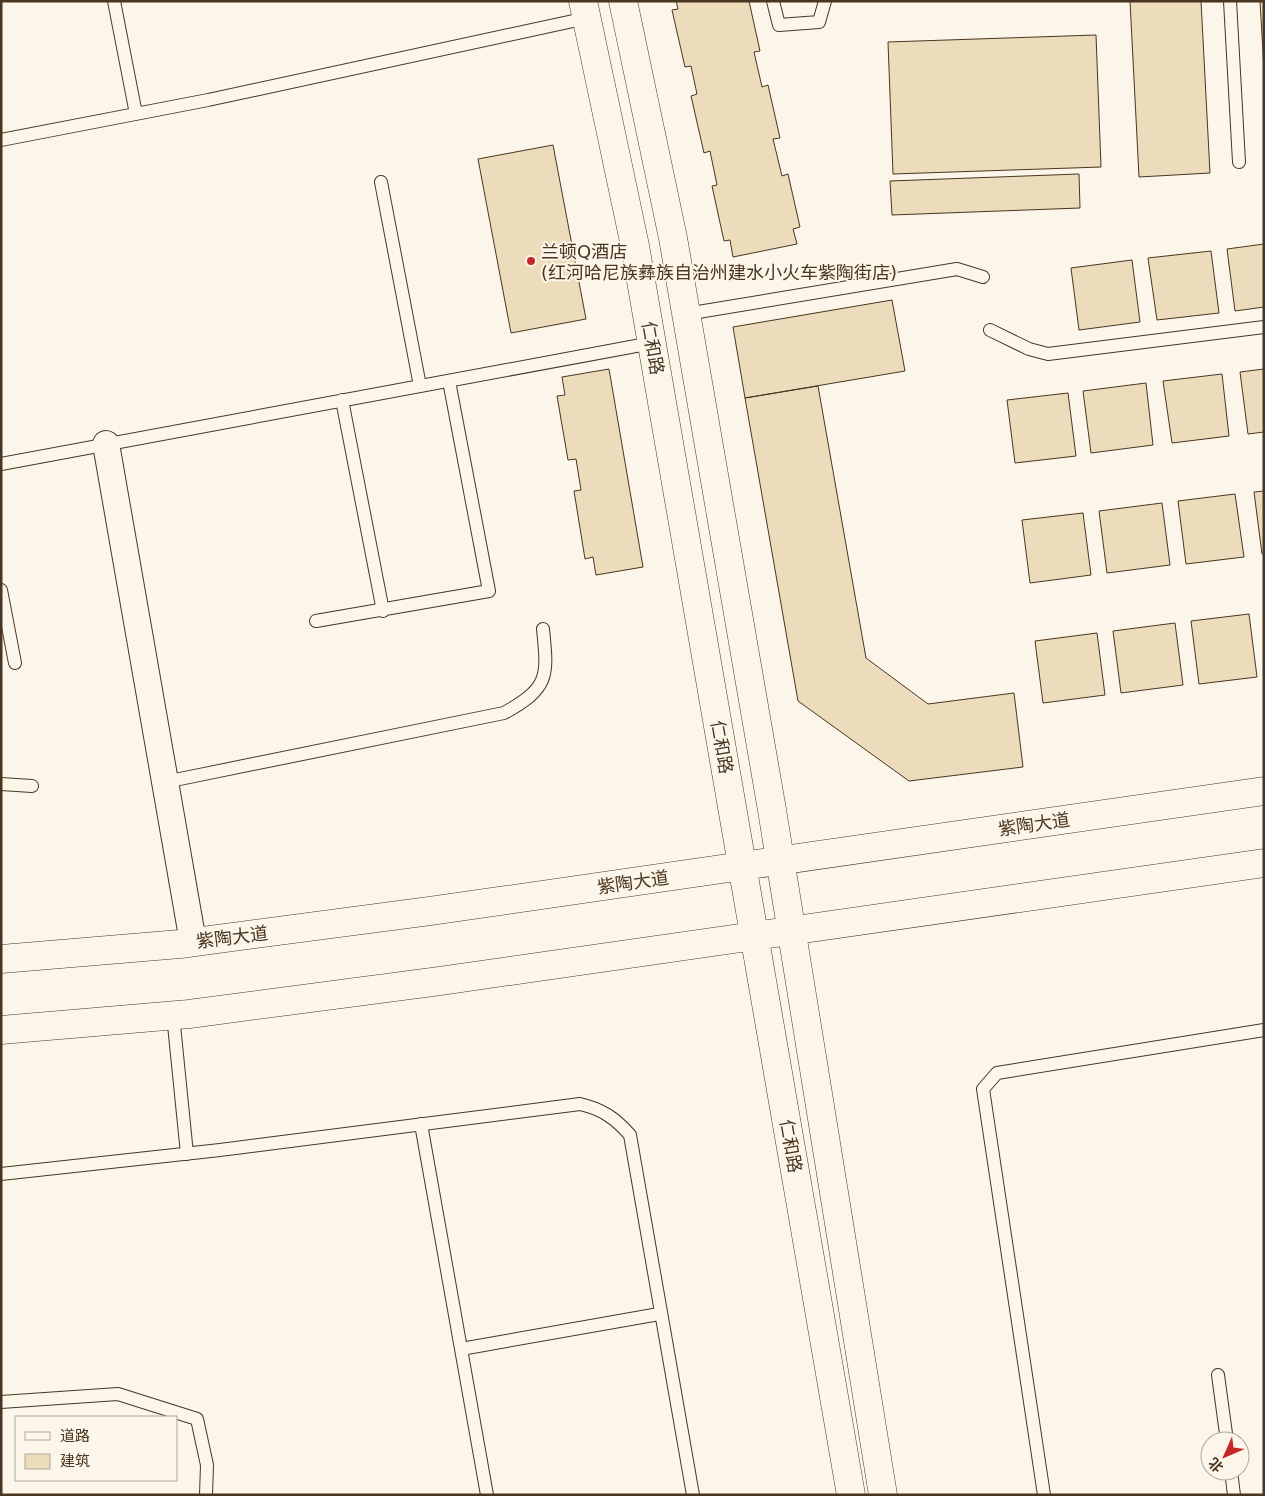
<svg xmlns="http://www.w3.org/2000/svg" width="1265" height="1496" font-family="'DejaVu Sans','Noto Sans SC',sans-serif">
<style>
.building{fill:#ecdcbc;stroke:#4a3520}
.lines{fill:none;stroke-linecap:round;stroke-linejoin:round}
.lane-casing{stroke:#4a3520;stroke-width:14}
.street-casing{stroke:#4a3520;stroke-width:28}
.secondary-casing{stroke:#4a3520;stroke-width:29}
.lane{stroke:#fbf6e9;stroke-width:12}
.street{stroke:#fbf6e9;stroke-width:26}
.secondary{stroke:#fbf6e9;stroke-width:28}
.poi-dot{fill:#c62828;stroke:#fbf6e9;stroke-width:2}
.labels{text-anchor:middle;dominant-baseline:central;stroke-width:4;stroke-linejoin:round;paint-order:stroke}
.poi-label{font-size:18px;fill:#4a3520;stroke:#fbf6e9;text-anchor:start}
.street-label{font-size:18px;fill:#4a3520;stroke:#fbf6e9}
</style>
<rect width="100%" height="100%" fill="#fbf6e9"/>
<!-- building -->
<path class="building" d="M676,1H749L760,51L754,52L762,87L768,85L780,138L773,139L782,176L788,174L800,227L793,229L797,244L733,257L730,240L724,241L712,186L717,185L710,151L704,153L691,96L697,94L691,66L685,67L672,10L678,9Z
M1130,1H1201L1210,173L1139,177Z
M1260,1H1264V70Z
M1096,35L1101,167L893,174L888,42Z
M553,145L586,319L511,333L478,159Z
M1079,174L1080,208L892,215L890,181Z
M1264,244V307L1235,311L1227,249Z
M1211,251L1219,313L1157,320L1148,258Z
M1132,260L1140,322L1079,330L1071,268Z
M892,300L905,371L745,398L733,327Z
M609,369L643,567L596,575L593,557L585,559L574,491L581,490L576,459L568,460L557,396L565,395L562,377Z
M1264,369V432L1248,434L1240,372Z
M1222,374L1229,436L1172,443L1163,381Z
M1146,383L1153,445L1091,453L1083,391Z
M818,386L866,658L928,704L1014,693L1023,767L909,781L798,701L745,398Z
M1068,393L1076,456L1015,463L1007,400Z
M1264,491V554H1262L1254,492Z
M1235,494L1244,557L1186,564L1178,501Z
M1162,503L1170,565L1107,573L1099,511Z
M1083,513L1091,575L1030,583L1022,520Z
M1249,614L1257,677L1199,684L1191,621Z
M1175,623L1183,685L1121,693L1113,631Z
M1097,633L1105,695L1043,703L1035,641Z"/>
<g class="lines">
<defs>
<path id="lane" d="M114,1L136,114
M773,1L779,25L819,22L825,1
M1230,1L1239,162
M1,140L208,100L587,18
M381,182L420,386
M686,314L957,269L983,277
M990,330L1029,349L1048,354L1264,327
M342,400L383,611
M1,464L652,343
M1,590L15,663
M316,621L489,591L449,381
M165,782L504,713C549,688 548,677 543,629
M1,784L32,786
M173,1015L187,1154
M421,1124L487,1495
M1,1174L220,1150L580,1104C602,1109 615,1118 630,1135L693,1495
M461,1349L659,1314
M1218,1375L1227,1441
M1,1402L118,1394L197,1419L207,1465L206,1495
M1231,1471L1234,1495
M1044,1495L983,1089L997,1073L1264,1030"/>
<path id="street" d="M106,444L193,942"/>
<path id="secondary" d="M583,1L635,246L851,1495
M623,1L673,238L772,810L883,1495
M1,959L180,944L430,911L1264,791
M1,1030L189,1014L440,981L1264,863"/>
</defs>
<!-- lane casing -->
<use href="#lane" class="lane-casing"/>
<!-- street casing -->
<use href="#street" class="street-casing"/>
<!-- secondary casing -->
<use href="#secondary" class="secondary-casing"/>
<!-- lane -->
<use href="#lane" class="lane"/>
<!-- street -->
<use href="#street" class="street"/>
<!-- secondary -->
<use href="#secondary" class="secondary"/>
</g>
<!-- markers -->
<circle class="poi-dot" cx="531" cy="261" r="5"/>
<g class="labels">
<!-- poi labels -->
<g class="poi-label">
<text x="541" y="251">兰顿Q酒店<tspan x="541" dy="21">(红河哈尼族彝族自治州建水小火车紫陶街店)</tspan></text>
</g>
<!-- street labels -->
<g class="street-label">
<text transform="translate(653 348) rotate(80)">仁和路</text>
<text transform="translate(722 747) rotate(80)">仁和路</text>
<text transform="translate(1034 824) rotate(-8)">紫陶大道</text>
<text transform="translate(633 882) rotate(-8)">紫陶大道</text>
<text transform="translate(232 937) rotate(-7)">紫陶大道</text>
<text transform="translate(791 1146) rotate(80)">仁和路</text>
</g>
</g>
<!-- border -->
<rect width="1265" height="1496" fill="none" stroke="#4a3520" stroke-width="5"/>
<!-- legend -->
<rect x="15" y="1416" width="162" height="65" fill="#fbf6e9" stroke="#b4a999"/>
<rect x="25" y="1432" width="25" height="8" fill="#fbf6e9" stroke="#b4a999"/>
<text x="60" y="1441" font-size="15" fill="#4a3520">道路</text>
<rect x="25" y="1454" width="25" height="15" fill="#ecdcbc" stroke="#b4a999"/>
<text x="60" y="1466" font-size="15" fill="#4a3520">建筑</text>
<!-- north arrow -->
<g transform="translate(1225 1456) rotate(225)"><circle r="24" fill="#fbf6e9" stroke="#b4a999"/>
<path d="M0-4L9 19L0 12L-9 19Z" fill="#c62828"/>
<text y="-8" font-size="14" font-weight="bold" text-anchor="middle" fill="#4a3520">北</text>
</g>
</svg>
